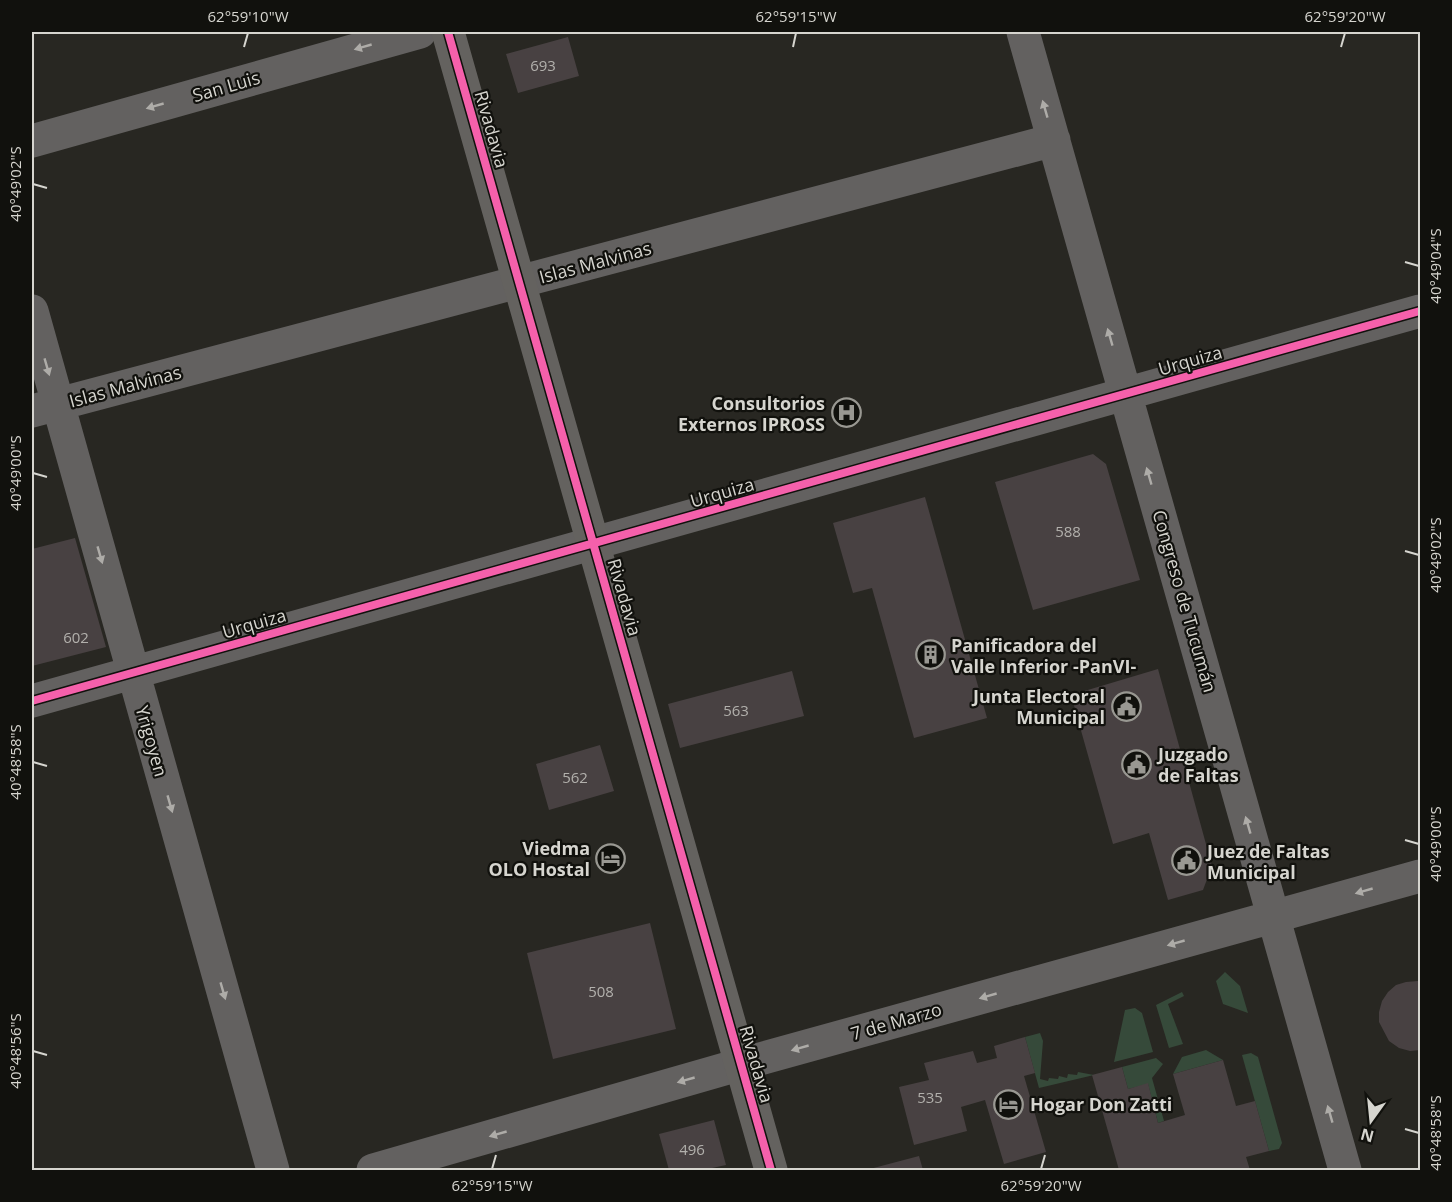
<svg xmlns="http://www.w3.org/2000/svg" width="1452" height="1202" font-family="'Open Sans',sans-serif">
<style>
.green{fill:#364a3a}
.building{fill:#484142}
.lines{fill:none;stroke-linecap:round;stroke-linejoin:round}
.minor{stroke:#636160;stroke-width:33}
.major{stroke:#64625f;stroke-width:33}
.cycleway-casing{stroke:#11110d;stroke-width:11}
.cycleway{stroke:#f560ab;stroke-width:8}
.oneway{fill:#aeaca8}
.ticks{fill:none;stroke:#d6d5cf;stroke-width:2}
.labels{text-anchor:middle;dominant-baseline:central;stroke-width:4.5;stroke-linejoin:round;paint-order:stroke}
.number-label{font-size:15px;fill:#b2b0ac}
.street-label{font-size:18px;fill:#d6d5cf;stroke:#11110d}
.poi-label{font-size:18px;font-weight:bold;fill:#d6d5cf;stroke:#11110d;text-anchor:start}
.neatline{fill:none;stroke:#d6d5cf;stroke-width:2}
.ticks-label{font-size:15px;text-anchor:middle;fill:#d6d5cf}
</style>
<rect width="100%" height="100%" fill="#282722"/>
<!-- green -->
<path class="green" d="M1225,972L1240,986L1248,1013L1223,1004L1216,981Z
M1182,992L1184,996L1168,1004L1183,1044L1169,1048L1156,1005Z
M1135,1008L1142,1013L1153,1052L1114,1062L1125,1010Z
M1040,1033L1043,1041L1040,1079L1048,1081L1049,1078L1058,1079L1059,1076L1067,1078L1068,1074L1077,1075L1078,1072L1094,1075L1039,1088L1025,1037Z
M1206,1050L1223,1060L1173,1074L1182,1057Z
M1251,1053L1258,1057L1282,1143L1279,1149L1269,1151L1242,1055Z
M1156,1058L1163,1064L1152,1078L1164,1121L1158,1123L1148,1084L1128,1089L1122,1067Z"/>
<!-- building -->
<path class="building" d="M568,37L579,76L518,93L506,54Z
M1093,454L1106,464L1140,580L1033,610L995,482Z
M925,497L987,718L914,738L872,588L853,593L833,523Z
M75,538L106,647L32,666V549Z
M1158,669L1212,866L1203,890L1168,900L1149,833L1113,844L1071,695Z
M792,671L804,716L680,748L668,704Z
M600,745L614,791L549,810L536,764Z
M650,923L676,1029L553,1059L527,953Z
M1418,981L1420,982V1050L1410,1051L1399,1048L1389,1041L1379,1022V1012L1382,1001L1388,992L1396,985L1406,982Z
M1025,1037L1035,1073L1024,1076L1046,1152L1004,1164L985,1100L961,1107L967,1131L914,1145L899,1087L929,1080L924,1063L973,1051L977,1063L997,1058L994,1046Z
M1223,1060L1236,1106L1255,1101L1269,1151L1246,1157L1250,1170H1119L1092,1075L1122,1067L1128,1089L1148,1083L1158,1123L1185,1115L1173,1074Z
M714,1120L726,1165L703,1170H669L659,1134Z
M919,1156L923,1170H866Z"/>
<g class="lines">
<!-- minor -->
<path class="minor" d="M1023,32L1345,1170
M32,141L420,32
M32,311L273,1170
M32,411L1054,140
M32,701L1420,311
M373,1170L742,1064L1420,876"/>
<!-- major -->
<path class="major" d="M448,32L771,1170"/>
<defs>
<path id="cycleway" d="M448,32L771,1170
M32,701L1420,311"/>
</defs>
<!-- cycleway casing -->
<use href="#cycleway" class="cycleway-casing"/>
<!-- cycleway -->
<use href="#cycleway" class="cycleway"/>
</g>
<!-- one-way arrows -->
<defs><path id="oneway-solid" d="M-6-.8H1V-3.2L6.5 0L1 3.2V.8H-6Z" transform="scale(1.5)"/></defs>
<g class="oneway">
<use href="#oneway-solid" transform="translate(363 47) rotate(164)"/>
<use href="#oneway-solid" transform="translate(155 106) rotate(164)"/>
<use href="#oneway-solid" transform="translate(1045 109) rotate(-106)"/>
<use href="#oneway-solid" transform="translate(1110 337) rotate(-106)"/>
<use href="#oneway-solid" transform="translate(47 367) rotate(74)"/>
<use href="#oneway-solid" transform="translate(1149 476) rotate(-106)"/>
<use href="#oneway-solid" transform="translate(100 555) rotate(74)"/>
<use href="#oneway-solid" transform="translate(170 804) rotate(74)"/>
<use href="#oneway-solid" transform="translate(1248 825) rotate(-106)"/>
<use href="#oneway-solid" transform="translate(1364 891) rotate(164)"/>
<use href="#oneway-solid" transform="translate(1176 943) rotate(164)"/>
<use href="#oneway-solid" transform="translate(223 991) rotate(74)"/>
<use href="#oneway-solid" transform="translate(988 996) rotate(164)"/>
<use href="#oneway-solid" transform="translate(800 1048) rotate(164)"/>
<use href="#oneway-solid" transform="translate(686 1080) rotate(164)"/>
<use href="#oneway-solid" transform="translate(1330 1114) rotate(-106)"/>
<use href="#oneway-solid" transform="translate(498 1134) rotate(164)"/>
</g>
<!-- ticks -->
<path class="ticks" d="M244,47L248,33M793,47L796,33M1341,47L1345,33M33,184L47,188M1405,262L1419,266M33,473L47,477M1405,551L1419,555M33,762L47,766M1405,840L1419,844M33,1051L47,1055M1405,1129L1419,1133M492,1169L496,1155M1041,1169L1045,1155"/>
<!-- icons -->
<defs>
<symbol id="hospital-ring" viewBox="-11 -11 22 22"><circle r="9.5" fill="#11110d" stroke="#999892" stroke-width="1.5"/><path d="M-5-5h3v3.5h4V-5h3V5h-3V1.5h-4V5h-3Z" fill="#999892"/></symbol>
<symbol id="building-ring" viewBox="-11 -11 22 22"><circle r="9.5" fill="#11110d" stroke="#999892" stroke-width="1.5"/><path d="M-4-6H4V6H1V3H-1V6H-4ZM-2.5-4.3h1.7v1.8h-1.7ZM.8-4.3h1.7v1.8H.8ZM-2.5-1h1.7V.8h-1.7ZM.8-1h1.7V.8H.8Z" fill="#999892"/></symbol>
<symbol id="civic-ring" viewBox="-11 -11 22 22"><circle r="9.5" fill="#11110d" stroke="#999892" stroke-width="1.5"/><path d="M-.6-6.5H3V-4.5H.6V-3L4-1V1h2V6H-6V1h2V-1L-.6-3ZM-1.2 2.5V6h2.4V2.5Z" fill="#999892"/></symbol>
<symbol id="hotel-ring" viewBox="-11 -11 22 22"><circle r="9.5" fill="#11110d" stroke="#999892" stroke-width="1.5"/><path d="M-6-4.5h1.5V1H6V5H4.5V3h-9V5H-6ZM-4 0a1.8 1.8 0 1 1 3.6 0ZM.5 0V-2.5h3Q6-2.5 6 0Z" fill="#999892"/></symbol>
</defs>
<g fill-rule="evenodd">
<use href="#hospital-ring" x="830" y="396" width="33" height="33"/>
<use href="#building-ring" x="914" y="638" width="33" height="33"/>
<use href="#civic-ring" x="1110" y="690" width="33" height="33"/>
<use href="#civic-ring" x="1120" y="748" width="33" height="33"/>
<use href="#hotel-ring" x="594" y="842" width="33" height="33"/>
<use href="#civic-ring" x="1170" y="844" width="33" height="33"/>
<use href="#hotel-ring" x="992" y="1088" width="33" height="33"/>
</g>
<g class="labels">
<!-- number labels -->
<g class="number-label">
<text x="543" y="65">693</text>
<text x="1068" y="531">588</text>
<text x="76" y="637">602</text>
<text x="736" y="710">563</text>
<text x="575" y="777">562</text>
<text x="601" y="991">508</text>
<text x="930" y="1097">535</text>
<text x="692" y="1149">496</text>
</g>
<!-- street labels -->
<g class="street-label">
<text transform="translate(226 86) rotate(-16)">San Luis</text>
<text transform="translate(492 129) rotate(74)">Rivadavia</text>
<text transform="translate(595 262) rotate(-15)">Islas Malvinas</text>
<text transform="translate(1190 360) rotate(-16)">Urquiza</text>
<text transform="translate(125 386) rotate(-15)">Islas Malvinas</text>
<text transform="translate(722 492) rotate(-16)">Urquiza</text>
<text transform="translate(625 597) rotate(74)">Rivadavia</text>
<text transform="translate(1185 601) rotate(74)">Congreso de Tucumán</text>
<text transform="translate(254 623) rotate(-16)">Urquiza</text>
<text transform="translate(152 741) rotate(74)">Yrigoyen</text>
<text transform="translate(896 1021) rotate(-16)">7 de Marzo</text>
<text transform="translate(757 1064) rotate(74)">Rivadavia</text>
</g>
<!-- poi labels -->
<g class="poi-label">
<text x="825" y="403" text-anchor="end">Consultorios<tspan x="825" dy="21">Externos IPROSS</tspan></text>
<text x="951" y="645">Panificadora del<tspan x="951" dy="21">Valle Inferior -PanVI-</tspan></text>
<text x="1105" y="696" text-anchor="end">Junta Electoral<tspan x="1105" dy="21">Municipal</tspan></text>
<text x="1158" y="754">Juzgado<tspan x="1158" dy="21">de Faltas</tspan></text>
<text x="590" y="848" text-anchor="end">Viedma<tspan x="590" dy="21">OLO Hostal</tspan></text>
<text x="1207" y="851">Juez de Faltas<tspan x="1207" dy="21">Municipal</tspan></text>
<text x="1030" y="1104">Hogar Don Zatti</text>
</g>
</g>
<!-- border -->
<rect width="1452" height="1202" fill="none" stroke="#11110d" stroke-width="66"/>
<!-- north arrow -->
<g transform="translate(1371 1121) rotate(195)" stroke="#11110d" stroke-width="4.5" paint-order="stroke">
<path d="M0-4.5L10 22L0 15L-10 22Z" fill="#d6d5cf"/>
<text y="-9" font-size="16" font-weight="bold" text-anchor="middle" fill="#d6d5cf">N</text>
</g>
<rect x="33" y="33" width="1386" height="1136" class="neatline"/>
<g class="ticks-label">
<text x="248" y="22">62°59'10"W</text>
<text x="796" y="22">62°59'15"W</text>
<text x="1345" y="22">62°59'20"W</text>
<text transform="translate(16 184) rotate(-90)" y="5">40°49'02"S</text>
<text transform="translate(1436 266) rotate(-90)" y="5">40°49'04"S</text>
<text transform="translate(16 473) rotate(-90)" y="5">40°49'00"S</text>
<text transform="translate(1436 555) rotate(-90)" y="5">40°49'02"S</text>
<text transform="translate(16 762) rotate(-90)" y="5">40°48'58"S</text>
<text transform="translate(1436 844) rotate(-90)" y="5">40°49'00"S</text>
<text transform="translate(16 1051) rotate(-90)" y="5">40°48'56"S</text>
<text transform="translate(1436 1133) rotate(-90)" y="5">40°48'58"S</text>
<text x="492" y="1191">62°59'15"W</text>
<text x="1041" y="1191">62°59'20"W</text>
</g>
</svg>
